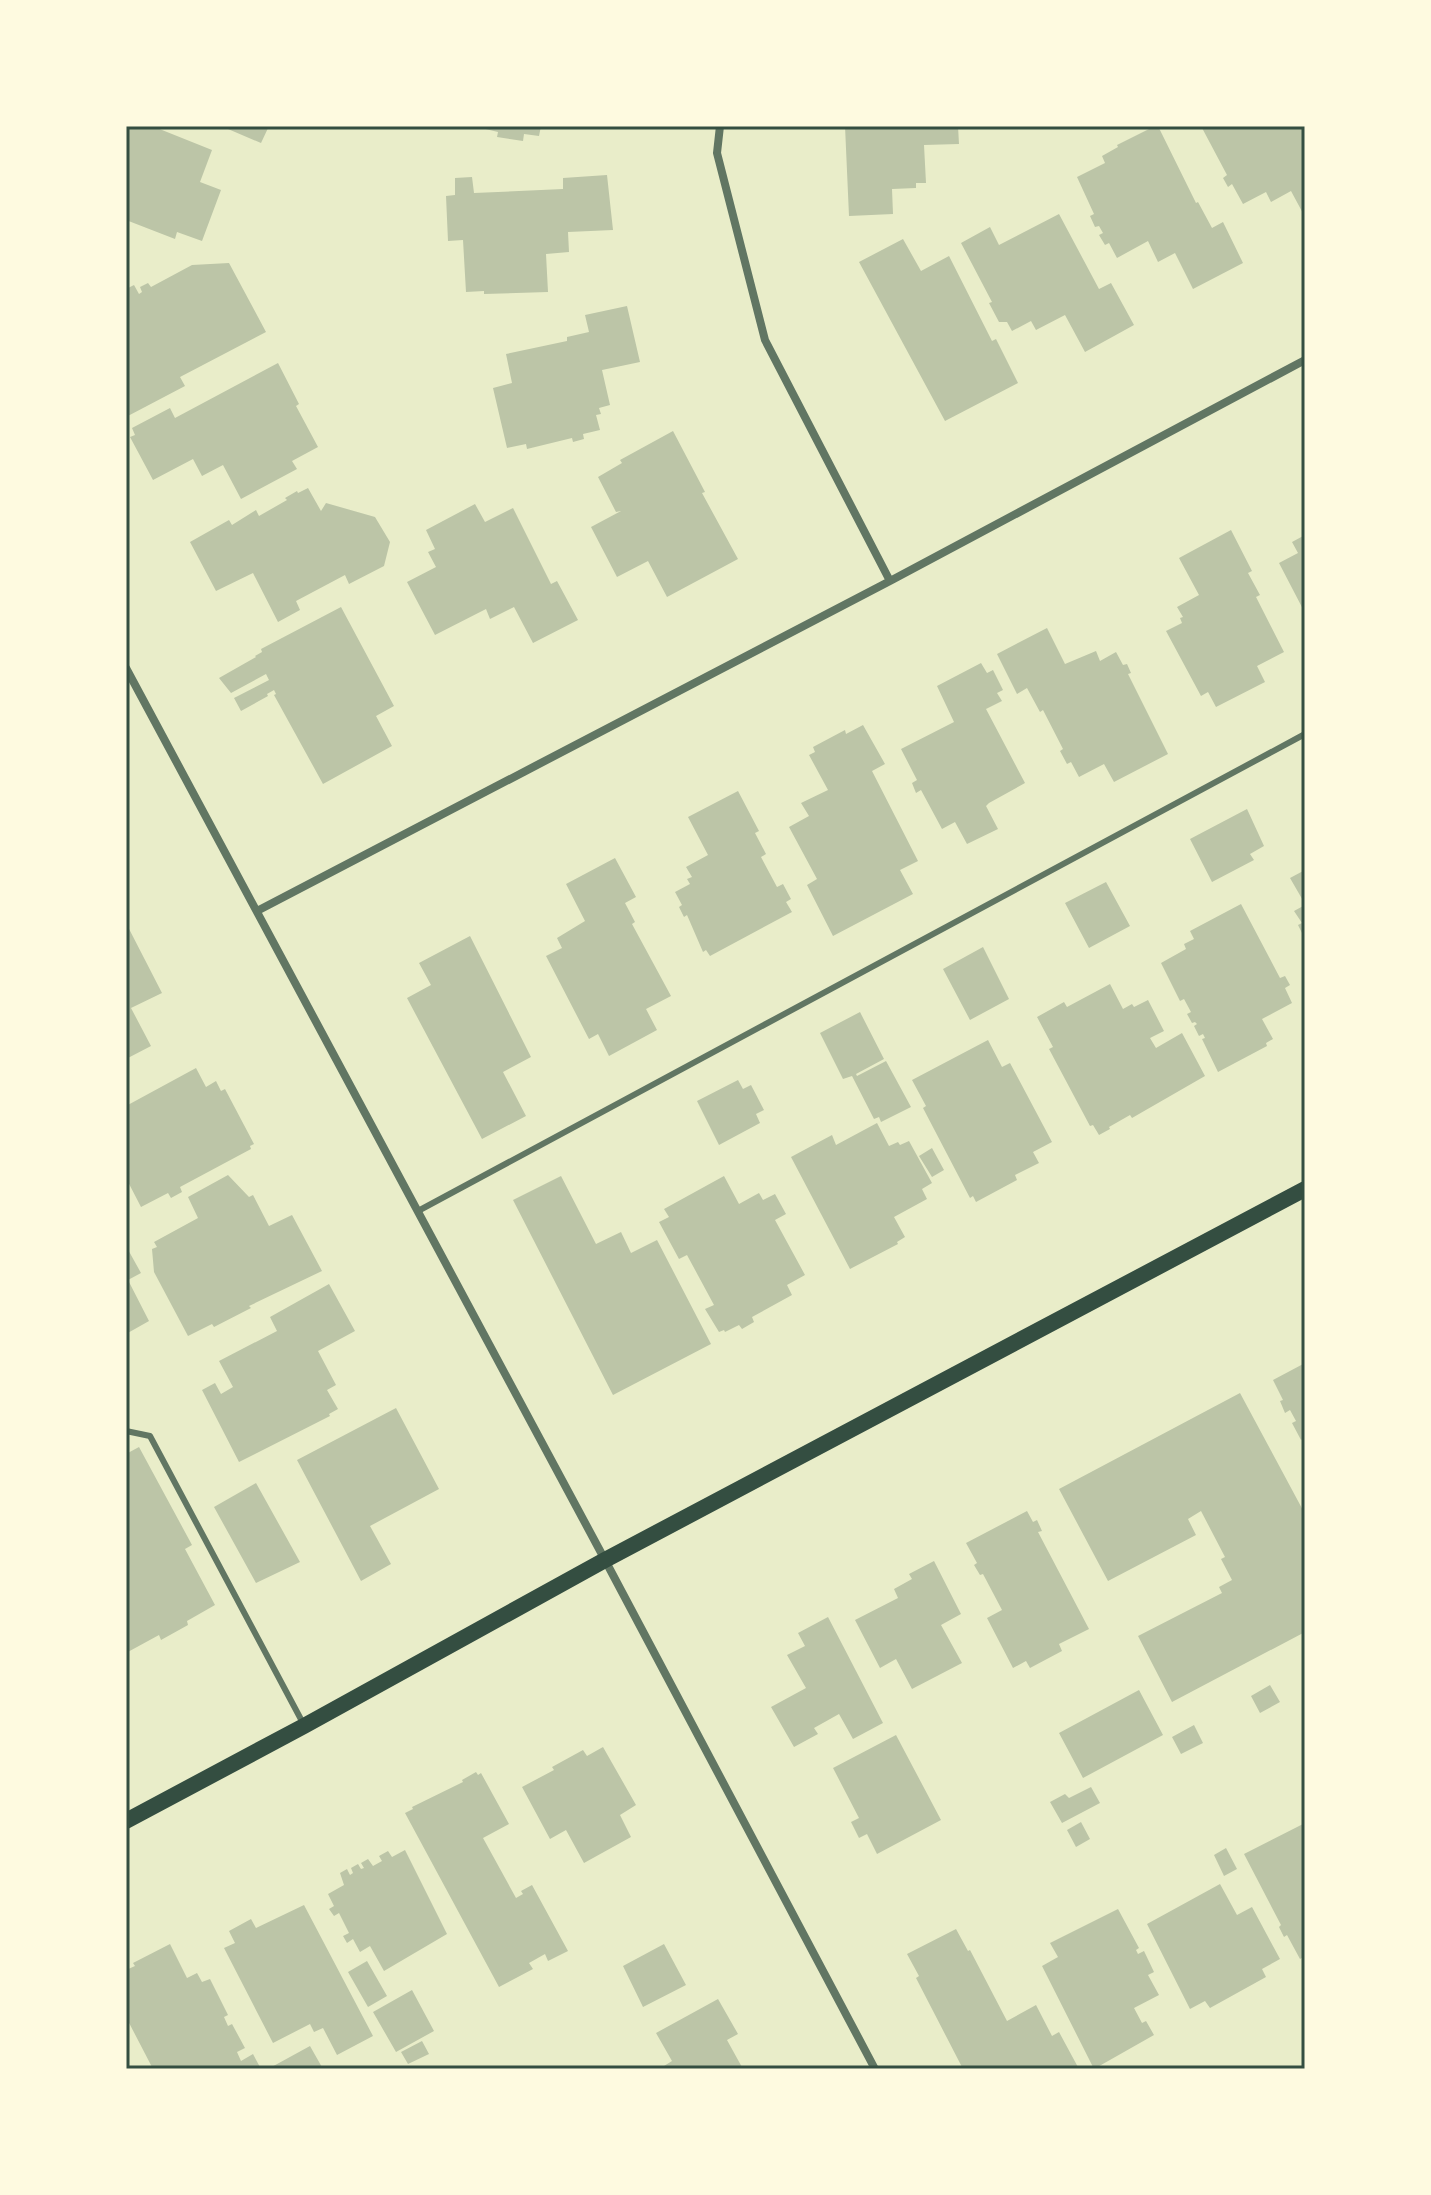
<svg xmlns="http://www.w3.org/2000/svg" width="1431" height="2195" font-family="Signika,sans-serif">
<style>
.building{fill:#bcc5a7}
.lines{fill:none;stroke-linecap:round;stroke-linejoin:round}
.service{stroke:#617663;stroke-width:6}
.minor{stroke:#617663;stroke-width:8}
.secondary{stroke:#344e41;stroke-width:16}
.neatline{fill:none;stroke:#344e41;stroke-width:3}
</style>
<rect width="100%" height="100%" fill="#e9edc9"/>
<!-- building -->
<path class="building" d="M126,126H152L212,150L200,182L221,190L202,241L177,232L175,239L126,220Z
M221,126H269L261,143Z
M473,126H541L539,136L524,134L523,141L497,137L498,132Z
M845,126H958L959,144L924,145L926,183H916V188L892,189L893,214L849,216Z
M1155,126H1158L1196,203L1198,202L1212,228L1223,222L1243,263L1193,289L1175,253L1158,262L1148,241L1117,258L1109,243L1105,245L1099,235L1103,233L1099,226L1095,227L1090,216L1094,214L1077,177L1105,163L1102,156L1118,147L1117,145Z
M1201,126H1305V217L1291,191L1271,202L1266,192L1243,204L1232,184L1228,187L1223,178L1227,175Z
M607,175L613,230L568,232L569,252L546,254L548,292L484,294V291L466,292L463,240L448,241L446,196L455,195V178L472,177L474,193L563,189V178Z
M1059,214L1099,289L1111,283L1134,325L1085,352L1065,315L1036,330L1031,321L1012,331L1007,322H999L989,303L992,302L961,243L990,227L999,245Z
M903,239L921,271L949,256L992,341L996,339L1018,383L945,421L859,262Z
M229,263L266,332L180,377L185,386L126,417V289L134,285L139,294L142,292L140,287L148,283L151,287L192,265Z
M627,306L640,362L602,370L610,405L599,408L601,414L596,415L600,430L583,434L584,439L573,442L572,438L527,449L526,444L507,448L493,388L512,383L506,354L567,341V337L589,332L585,315Z
M278,363L299,404L296,406L318,447L292,461L297,469L241,499L223,465L202,476L193,459L153,480L130,437L135,435L132,428L170,408L175,418Z
M673,431L705,492L702,493L738,559L667,597L648,561L617,577L591,527L621,511L616,512L598,477L622,463L620,460Z
M308,488L321,511L326,503L375,517L390,542L384,566L349,584L345,575L296,601L300,610L278,622L253,573L216,591L190,542L229,520L232,525L256,510L259,516L287,500L285,498L297,491L298,493Z
M475,504L485,522L513,508L551,584L557,581L578,620L533,643L514,607L490,619L486,609L435,635L407,582L436,567L428,552L435,549L426,530Z
M1231,530L1252,571L1248,573L1260,595L1256,597L1284,652L1257,666L1265,682L1216,707L1208,692L1201,696L1166,631L1182,623L1180,618L1183,617L1177,607L1199,595L1179,558Z
M1305,535V613L1279,563L1298,553L1292,542Z
M341,607L394,706L376,716L392,746L323,784L274,695L276,694L274,690L267,694L268,696L241,711L234,698L269,680L266,674L231,693L219,678L256,657L255,656L262,652L261,649Z
M1047,628L1065,664L1096,651L1100,661L1116,652L1123,665L1127,664L1131,673L1128,674L1168,754L1114,782L1104,764L1079,777L1071,762L1067,764L1060,751L1063,749L1043,710L1040,712L1027,688L1017,694L997,654Z
M981,663L987,673L993,670L1003,690L997,693L1002,701L986,709L1025,783L989,803L986,806L998,829L967,844L955,822L942,829L921,790L916,793L912,783L917,780L901,749L954,722L937,686Z
M863,725L885,764L872,771L918,861L900,870L913,894L833,936L807,885L817,879L789,827L809,816L801,803L828,790L809,755L815,752L813,747L845,730L846,734Z
M738,791L759,831L755,833L766,854L761,857L777,887L783,884L791,899L786,902L792,912L710,956L706,950L703,952L687,915L684,917L679,907L682,905L675,892L690,884L687,879L692,877L686,867L708,855L688,817Z
M1247,809L1264,846L1250,854L1254,860L1212,882L1190,839Z
M615,858L636,897L625,903L635,922L632,924L671,996L646,1009L657,1030L609,1056L598,1034L589,1039L546,956L562,948L557,938L585,921L566,884Z
M1305,870V904L1290,878Z
M1106,882L1130,926L1089,948L1065,903Z
M1241,904L1280,978L1285,976L1290,985L1285,988L1292,1003L1262,1019L1273,1039L1266,1043L1267,1046L1218,1072L1202,1039L1205,1038L1203,1034L1199,1036L1194,1026L1197,1024L1195,1022L1192,1023L1187,1014L1191,1012L1184,999L1180,1001L1161,963L1186,949L1184,944L1194,939L1190,931Z
M1305,905V939L1298,925L1302,923L1294,911Z
M126,923L162,993L131,1008L151,1046L126,1059Z
M470,936L531,1057L503,1072L526,1116L482,1139L407,998L431,985L419,963Z
M983,947L1009,999L970,1020L943,969Z
M1110,984L1123,1009L1132,1004L1134,1007L1148,1000L1164,1031L1150,1038L1156,1048L1182,1033L1205,1076L1132,1118L1130,1115L1109,1127L1110,1129L1099,1135L1093,1125L1090,1126L1049,1049L1053,1047L1037,1017L1064,1002L1067,1007Z
M860,1012L884,1059L856,1074L857,1076L886,1061L911,1107L881,1122L879,1117L874,1119L852,1076L843,1079L820,1033Z
M988,1040L1002,1067L1010,1063L1052,1142L1033,1152L1039,1163L1015,1175L1017,1180L976,1202L973,1196L970,1198L923,1108L926,1106L912,1080Z
M196,1068L206,1087L216,1081L221,1091L225,1089L254,1144L250,1146L251,1149L180,1187L182,1192L171,1198L168,1193L141,1207L126,1178V1106Z
M738,1080L743,1089L751,1085L764,1110L756,1114L760,1123L719,1145L697,1101Z
M877,1123L889,1146L898,1142L900,1145L909,1141L932,1183L922,1189L927,1199L894,1217L905,1237L897,1242L898,1244L850,1269L791,1157L832,1135L836,1145Z
M932,1148L944,1170L932,1177L919,1156Z
M228,1175L249,1197L253,1195L269,1226L292,1215L322,1271L249,1306L251,1308L214,1327L212,1324L188,1336L154,1272L152,1249L157,1247L154,1242L198,1218L188,1197Z
M561,1176L596,1244L621,1232L631,1253L657,1240L711,1344L613,1395L513,1200Z
M724,1176L739,1204L759,1193L763,1200L775,1194L786,1214L775,1220L805,1275L787,1285L792,1295L752,1317L754,1322L742,1329L739,1325L725,1332L724,1330L719,1332L705,1309L714,1305L687,1255L679,1259L659,1222L669,1217L664,1209Z
M126,1246L141,1273L128,1280L149,1321L126,1334Z
M329,1284L355,1331L318,1351L336,1385L327,1390L338,1409L329,1414L330,1416L239,1462L202,1390L215,1383L221,1394L233,1387L219,1361L277,1331L270,1317Z
M1305,1363V1437L1301,1440L1292,1423L1296,1421L1290,1410L1285,1413L1280,1401L1283,1400L1273,1380Z
M1240,1393L1305,1514V1632L1172,1702L1138,1636L1222,1593L1219,1587L1232,1580L1221,1559L1225,1557L1201,1511L1188,1519L1196,1535L1108,1581L1059,1489Z
M396,1408L439,1489L370,1526L391,1564L361,1581L297,1460Z
M139,1447L192,1545L185,1549L215,1605L187,1621L188,1625L161,1640L159,1635L126,1653V1454Z
M256,1483L300,1562L256,1583L214,1507Z
M1027,1511L1033,1522L1037,1520L1042,1531L1038,1532L1089,1629L1059,1644L1062,1651L1030,1668L1026,1661L1013,1668L987,1618L1002,1610L983,1574L980,1575L974,1565L977,1563L966,1543Z
M934,1561L961,1614L941,1625L962,1663L912,1689L896,1659L880,1668L855,1620L898,1598L894,1589L912,1579L909,1574Z
M828,1617L883,1723L853,1739L839,1714L814,1728L818,1734L794,1747L771,1707L806,1688L787,1655L805,1646L798,1633Z
M1270,1685L1280,1702L1260,1713L1251,1696Z
M1139,1690L1163,1735L1083,1778L1059,1733Z
M1194,1725L1203,1743L1181,1754L1172,1737Z
M896,1735L941,1820L877,1854L867,1834L859,1838L851,1822L859,1818L833,1768Z
M603,1747L636,1805L620,1815L631,1837L584,1863L566,1830L550,1839L522,1787L554,1770L552,1767L583,1750L587,1756Z
M476,1772L478,1775L481,1773L509,1824L483,1838L516,1898L523,1894L521,1891L532,1885L568,1951L548,1961L545,1954L529,1963L533,1969L499,1987L405,1813L413,1809L412,1807L463,1782L462,1780Z
M1091,1787L1100,1803L1062,1823L1050,1802L1065,1794L1069,1798Z
M1081,1822L1090,1839L1076,1847L1067,1830Z
M1305,1823V1956L1300,1959L1287,1935L1284,1937L1279,1927L1281,1925L1244,1854Z
M1226,1848L1237,1869L1224,1876L1214,1855Z
M405,1850L447,1934L384,1971L370,1946L360,1952L353,1939L347,1943L343,1936L349,1933L339,1913L334,1916L329,1909L334,1906L328,1894L344,1885L340,1873L347,1869L350,1875L353,1873L351,1868L358,1864L361,1869L364,1868L361,1863L368,1859L373,1866L382,1861L379,1856L388,1851L392,1857Z
M1220,1884L1237,1915L1252,1907L1280,1959L1262,1969L1266,1977L1210,2008L1205,2001L1190,2009L1147,1924Z
M304,1905L373,2036L337,2055L323,2028L314,2032L310,2024L273,2043L224,1948L235,1943L229,1931L251,1919L256,1928Z
M1118,1909L1139,1948L1136,1950L1138,1954L1144,1951L1154,1972L1148,1975L1159,1995L1134,2008L1142,2023L1146,2021L1154,2035L1094,2069L1042,1966L1058,1957L1050,1943Z
M956,1929L968,1951L970,1950L1007,2021L1036,2005L1052,2036L1059,2032L1079,2069H963L916,1978L919,1976L907,1954Z
M170,1944L187,1978L197,1973L202,1982L210,1979L228,2015L224,2017L228,2026L232,2024L245,2048L237,2052L241,2061L253,2054L261,2069H153L126,2017V1970L135,1966L133,1963Z
M664,1944L686,1985L643,2007L623,1966Z
M367,1961L387,1996L368,2007L348,1972Z
M412,1990L434,2031L396,2052L373,2012Z
M718,1999L738,2034L727,2040L743,2069H666L664,2066L672,2061L656,2033Z
M422,2041L429,2054L408,2064L401,2052Z
M310,2046L323,2069H268Z"/>
<g class="lines">
<!-- service -->
<path class="service" d="M418,1211L1305,734
M126,1431L150,1436L304,1725"/>
<!-- minor -->
<path class="minor" d="M720,126L717,153L765,340L890,581
M126,668L605,1560L875,2069
M257,911L890,581L1305,360"/>
<!-- secondary -->
<path class="secondary" d="M126,1821L304,1726L605,1560L1305,1189"/>
</g>
<!-- border -->
<rect width="1431" height="2195" fill="none" stroke="#fefae0" stroke-width="256"/>
<rect x="128" y="128" width="1175" height="1939" class="neatline"/>
</svg>
